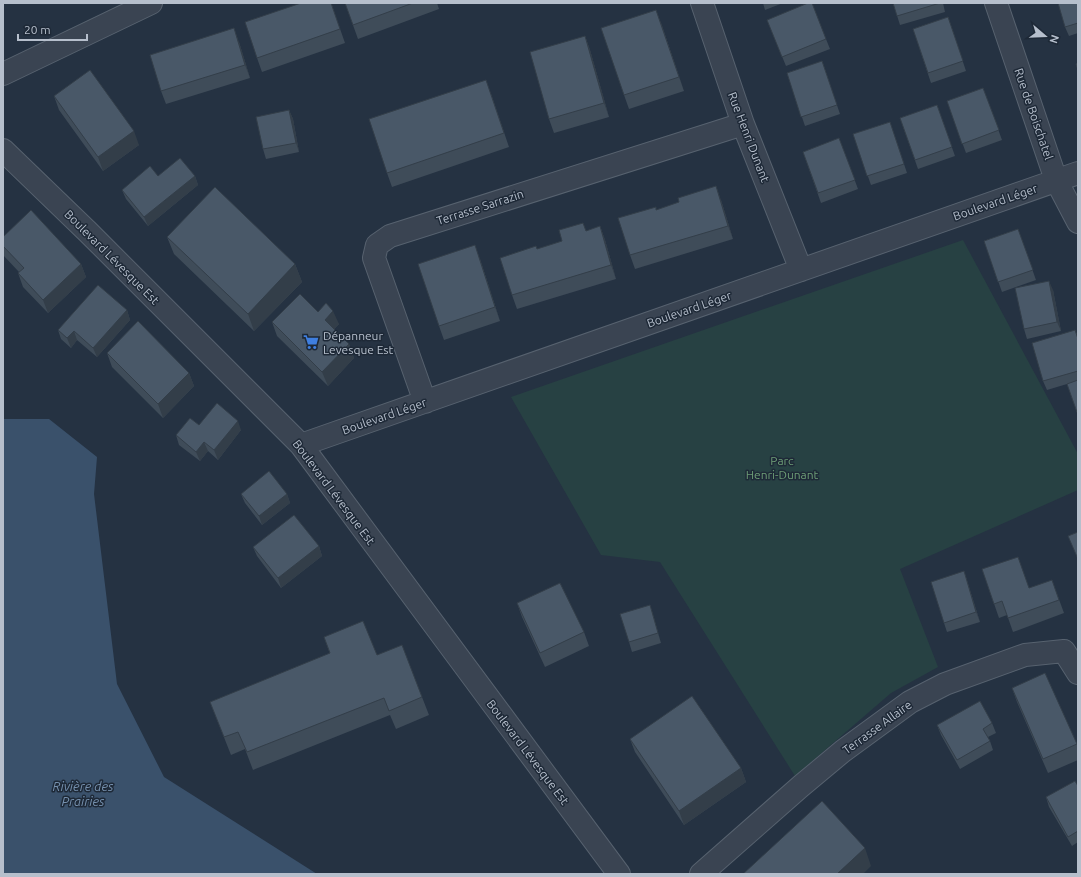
<svg xmlns="http://www.w3.org/2000/svg" width="1081" height="877" font-family="Ubuntu,sans-serif">
<style>
.green{fill:#274143}
.water{fill:#3a516b}
.lines{fill:none;stroke-linecap:round;stroke-linejoin:round}
.minor-casing{stroke:#57626f;stroke-width:24}
.minor{stroke:#3a4452;stroke-width:22}
.wall{fill:#3f4c59}
.shaded-wall{fill:#333e49}
.building{fill:#495868;stroke:#333e49}
.labels{text-anchor:middle;dominant-baseline:central;stroke-width:3;stroke-linejoin:round;paint-order:stroke}
.street-label{font-size:12px;fill:#b6bfcc;stroke:#1e2937}
.poi-label{font-size:12px;fill:#b6bfcc;stroke:#1e2937;text-anchor:start}
.park-label{font-size:12px;fill:#6d9d76;stroke:#1e2937}
.water-label{font-size:13px;font-style:italic;fill:#7691af;stroke:#1e2937}
</style>
<rect width="100%" height="100%" fill="#253242"/>
<!-- green -->
<path class="green" d="M963,240L1078,454V490L900,569L938,667L891,693L795,776L660,562L601,555L511,397Z"/>
<!-- water -->
<path class="water" d="M3,419H49L97,457L94,494L117,684L164,777L317,874H3Z"/>
<g class="lines">
<defs>
<path id="minor" d="M702,3L743,124L801,270
M996,3L1056,180L1078,222
M3,74L151,3
M3,150L88,232L301,445L619,874
M425,402L374,258L377,245L390,236L743,124
M301,445L1078,173
M701,874L801,786L843,751L910,702L945,684L1025,655L1064,651L1078,673"/>
</defs>
<!-- minor casing -->
<use href="#minor" class="minor-casing"/>
<!-- minor -->
<use href="#minor" class="minor"/>
</g>
<!-- wall -->
<path class="wall" d="M331,3L345,43L262,72L257,58Z
M345,3H437L439,9L358,39Z
M763,3H783L765,10Z
M893,3H943L945,12L900,25Z
M1078,3V33L1069,36L1065,27Z
M948,17L966,71L931,83L913,29Z
M767,20L826,39L830,49L786,66Z
M661,23L684,91L629,109L624,95Z
M585,36L590,50L609,117L554,133L549,119Z
M239,42L250,78L166,104L161,91Z
M822,61L840,114L805,126L787,73Z
M983,88L1002,140L966,153L947,101Z
M491,94L509,147L392,187L387,173Z
M54,96L139,145L103,171L59,110Z
M937,105L955,156L918,169L900,118Z
M289,110L293,119L299,152L266,159L263,149Z
M890,122L907,173L871,185L853,134Z
M839,138L858,189L821,203L803,152Z
M158,176H195L198,185L148,226L126,199L122,190Z
M721,200L733,239L635,269L630,255Z
M600,226L605,240L616,279L517,309L512,295L562,241L586,231Z
M1018,229L1036,280L1002,292L984,241Z
M3,237L81,264L86,277L48,313L23,287L18,273L19,272L3,255Z
M167,237L295,264L302,282L254,331L174,254Z
M480,259L500,321L444,340L439,326Z
M1053,290L1061,331L1027,339L1024,329Z
M127,310L130,320L97,357L77,340L71,348L61,339L58,330Z
M318,312L339,324L334,329L349,344L354,358L328,386L277,336L272,322Z
M1075,330L1078,337V415L1067,384L1047,390L1043,381Z
M107,353L189,373L194,386L163,418L112,367Z
M199,425L241,430L218,460L208,451L200,461L179,445L176,435Z
M241,494H287L290,503L262,525L245,503Z
M319,546L322,556L281,588L257,556L253,547Z
M982,569L1029,588L1057,594L1064,613L1013,632L1007,615L999,618Z
M964,571L980,622L947,632L944,623Z
M517,603L584,632L589,646L545,667L522,617Z
M650,605L661,643L632,652L629,642Z
M324,637L377,655L422,697L429,715L396,729L390,715L253,770L245,749L231,755L210,702L330,654Z
M1012,688L1077,744L1078,748V760L1048,773L1017,702Z
M992,723L996,733L988,737L990,741L993,750L960,769L941,735L937,725Z
M630,739L741,768L746,782L684,825L635,752Z
M1078,786V842L1072,846L1049,807L1046,797Z"/>
<!-- shaded-wall -->
<path class="shaded-wall" d="M656,10L661,23L684,91L679,77Z
M234,28L239,42L250,78L245,65Z
M585,36L590,50L609,117L604,103Z
M289,110L293,119L299,152L296,143Z
M134,131L139,145L103,171L98,157Z
M195,176L198,185L148,226L144,217Z
M716,186L721,200L733,239L728,226Z
M600,226L605,240L616,279L611,265Z
M475,245L480,259L500,321L495,307Z
M81,264L86,277L48,313L43,300Z
M295,264L302,282L254,331L248,314Z
M1049,281L1053,290L1061,331L1057,322Z
M127,310L130,320L97,357L93,348Z
M333,311L339,324L330,334L325,320Z
M74,331L77,340L71,348L67,338Z
M349,344L354,358L328,386L322,372Z
M189,373L194,386L163,418L158,404Z
M238,421L241,430L218,460L214,450Z
M204,442L208,451L200,461L196,452Z
M287,494L290,503L262,525L259,516Z
M319,546L322,556L281,588L278,578Z
M964,571L967,581L980,622L976,612Z
M650,605L653,614L661,643L658,633Z
M741,768L746,782L684,825L679,811Z
M865,848L871,866L863,874H837Z"/>
<!-- building -->
<path class="building" d="M301,3H331L340,29L257,58L245,22Z
M345,3H413L353,25Z
M808,3H812L826,39L782,57L767,20Z
M893,3H940L897,16Z
M1058,3H1078V23L1065,27Z
M656,10L679,77L624,95L601,28Z
M948,17L963,61L928,73L913,29Z
M234,28L245,65L161,91L150,55Z
M585,36L604,103L549,119L530,52Z
M822,61L837,105L801,117L787,73Z
M1078,63V70L1076,64Z
M90,70L134,131L98,157L54,96Z
M486,80L504,133L387,173L369,119Z
M983,88L999,130L962,144L947,101Z
M937,105L952,147L915,160L900,118Z
M289,110L296,143L263,149L256,117Z
M890,122L904,164L867,176L853,134Z
M839,138L855,180L818,193L803,152Z
M180,158L195,176L144,217L122,190L150,166L158,176Z
M716,186L728,226L630,255L618,218L656,207V210L679,202L678,198Z
M215,187L295,264L248,314L167,237Z
M31,210L81,264L43,300L18,273L24,268L3,246V237Z
M583,223L586,231L600,226L611,265L512,295L500,258L536,246L537,249L562,241L559,230Z
M1018,229L1033,270L998,282L984,241Z
M475,245L495,307L439,326L418,264Z
M1049,281L1057,322L1024,329L1015,288Z
M98,285L127,310L93,348L74,331L67,338L58,330Z
M300,294L318,312L326,303L333,311L325,320L349,344L322,372L272,322Z
M138,321L189,373L158,404L107,353Z
M1075,330L1078,339V371L1043,381L1032,343Z
M1078,380V415L1067,384Z
M217,403L238,421L214,450L204,442L196,452L176,435L190,418L199,425Z
M269,471L287,494L259,516L241,494Z
M294,515L319,546L278,578L253,547Z
M1078,532V559L1068,536Z
M1018,557L1029,588L1052,580L1059,600L1008,618L1002,601L994,604L982,569Z
M964,571L976,612L944,623L931,582Z
M560,583L584,632L540,653L517,603Z
M650,605L658,633L629,642L620,614Z
M363,621L377,655L402,645L422,697L389,711L384,698L247,752L238,732L224,737L210,702L330,653L324,637Z
M1045,673L1077,744L1043,759L1012,688Z
M692,696L741,768L679,811L630,739Z
M980,701L992,723L983,729L990,741L957,760L937,725Z
M1075,781L1078,786V831L1068,837L1046,797Z
M822,801L865,848L837,874H743Z"/>
<!-- icons -->
<defs>
<symbol id="supermarket-bare" viewBox="-9 -9 18 18"><path d="M-6-5.5h2.5l.6 2H6L4.5 2H-2.5L-4.4-4H-6ZM-1.5 3.2a1.3 1.3 0 1 0 .1 0ZM3 3.2a1.3 1.3 0 1 0 .1 0Z" fill="#3f7fe0" stroke="#1e2937" stroke-width="2.5" paint-order="stroke"/></symbol>
</defs>
<g fill-rule="evenodd">
<use href="#supermarket-bare" x="300" y="331" width="22" height="22"/>
</g>
<g class="labels">
<!-- street labels -->
<g class="street-label">
<text transform="translate(1034 114) rotate(71)">Rue de Boischatel</text>
<text transform="translate(749 137) rotate(69)">Rue Henri Dunant</text>
<text transform="translate(995 202) rotate(-19)">Boulevard Léger</text>
<text transform="translate(480 207) rotate(-18)">Terrasse Sarrazin</text>
<text transform="translate(112 257) rotate(45)">Boulevard Lévesque Est</text>
<text transform="translate(689 309) rotate(-19)">Boulevard Léger</text>
<text transform="translate(384 416) rotate(-19)">Boulevard Léger</text>
<text transform="translate(334 492) rotate(53)">Boulevard Lévesque Est</text>
<text transform="translate(877 727) rotate(-36)">Terrasse Allaire</text>
<text transform="translate(528 752) rotate(53)">Boulevard Lévesque Est</text>
</g>
<!-- poi labels -->
<g class="poi-label">
<text x="323" y="335">Dépanneur<tspan x="323" dy="14">Levesque Est</tspan></text>
</g>
<!-- park labels -->
<g class="park-label">
<text x="782" y="460">Parc<tspan x="782" dy="14">Henri-Dunant</tspan></text>
</g>
<!-- water labels -->
<g class="water-label">
<text x="83" y="786">Rivière des<tspan x="83" dy="15">Prairies</tspan></text>
</g>
</g>
<!-- border -->
<rect width="1081" height="877" fill="none" stroke="#b6bfcc" stroke-width="8"/>
<!-- north arrow -->
<g transform="translate(1045 36) rotate(109)" stroke="#1e2937" stroke-width="3" paint-order="stroke">
<path d="M0-3L7 15L0 10L-7 15Z" fill="#b6bfcc"/>
<text y="-6" font-size="11" font-weight="bold" text-anchor="middle" fill="#b6bfcc">N</text>
</g>
<!-- scale -->
<path d="M18 34v6h69v-6" fill="none" stroke="#b6bfcc" stroke-width="2"/>
<text x="24" y="34" font-size="12" fill="#b6bfcc" stroke="#1e2937" stroke-width="3" paint-order="stroke">20 m</text>
</svg>
